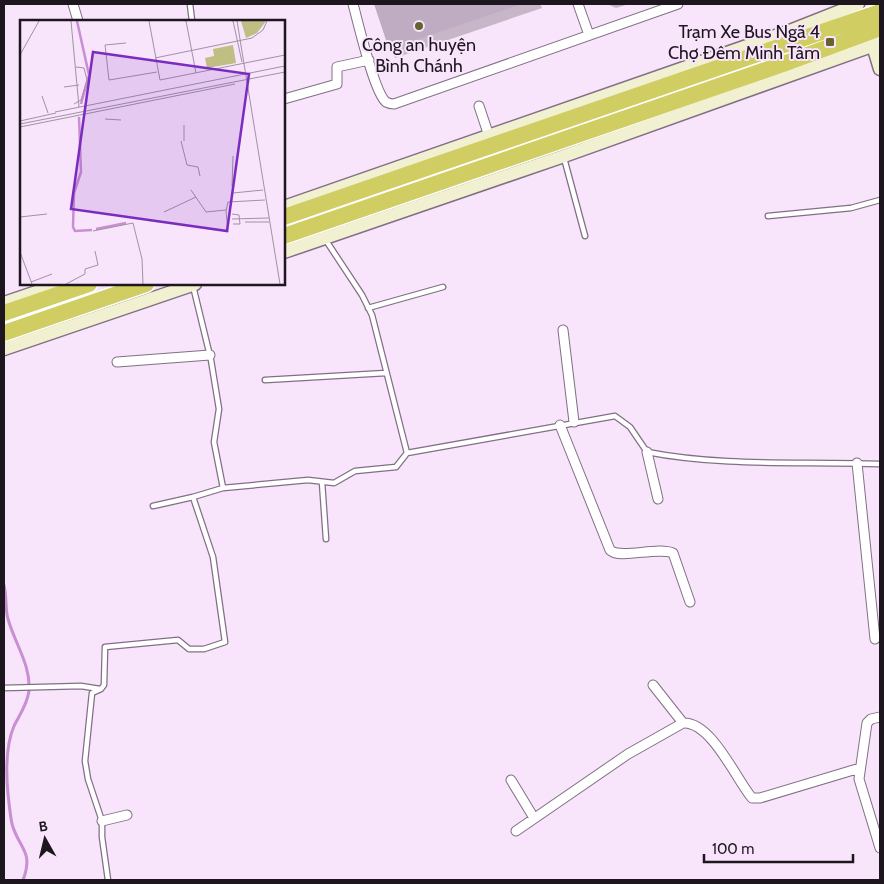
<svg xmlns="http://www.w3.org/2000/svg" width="884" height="884" font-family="Cabin,sans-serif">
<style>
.shadow{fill:#0003}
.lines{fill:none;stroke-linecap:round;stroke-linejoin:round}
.stream{stroke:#c890d2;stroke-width:3}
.building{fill:#bfacc2}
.lane-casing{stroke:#817084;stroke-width:7}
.street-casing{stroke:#817084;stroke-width:11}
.secondary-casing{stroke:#817084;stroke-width:15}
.highway-casing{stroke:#fff;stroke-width:19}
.lane{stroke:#fff;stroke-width:4.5}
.street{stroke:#fff;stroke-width:9}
.secondary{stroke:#f1f0d0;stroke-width:12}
.highway{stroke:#d0cd63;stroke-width:16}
.poi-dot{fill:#64632f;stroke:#f8e4fb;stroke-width:2}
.labels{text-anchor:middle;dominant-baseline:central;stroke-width:4;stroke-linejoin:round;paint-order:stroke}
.poi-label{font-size:18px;fill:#1d161e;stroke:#f8e4fb;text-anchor:end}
.inset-river{fill:none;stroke:#c890d2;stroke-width:2.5}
.inset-road{fill:none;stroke:#a092a3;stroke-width:1}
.view{fill:#7b2cbf;fill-opacity:0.15;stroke:#7b2cbf;stroke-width:2.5}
.inset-edge{fill:none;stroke:#1d161e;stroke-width:2.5}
</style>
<rect width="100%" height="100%" fill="#f8e4fb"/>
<!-- shadow -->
<path class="shadow" d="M375,4H540L542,8L395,58L390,48Z
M607,4H629L616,8Z"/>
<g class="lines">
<!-- stream -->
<path class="stream" d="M4,585C7,597 5,609 8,619C15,644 31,665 29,691C27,705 20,714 14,726C6,745 6,773 8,794C9,803 10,814 12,824C19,849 34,851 23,880"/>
</g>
<!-- building -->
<path class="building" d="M374,4H519V5L389,49Z"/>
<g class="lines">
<defs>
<path id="lane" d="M190,4L192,21
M564,158L585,236
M768,216L851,208L880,200
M325,239L362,295L372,315L407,453
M193,286L211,360L219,409L214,442L223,488L308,480L334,483L355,471L396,467L407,453L615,416L630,427L647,452C724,467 802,461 880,464
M368,308L443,287
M265,380L386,373
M322,482L326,539
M153,506L193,497
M4,688L81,686L100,689
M108,880L102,837V821L88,779L85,761L92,693L101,689L104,685L105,647L178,640L189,649H204L225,642L213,557L193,497L223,488"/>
<path id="street" d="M73,4L78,21
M353,4C358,22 374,92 386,102C388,103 392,104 394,104L678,4
M578,4L589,35
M284,99L337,84V67L369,60
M479,106L489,136
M563,330L574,422
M117,362L210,355
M560,425L610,550C620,560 657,546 673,553L690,602
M647,452L658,499
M857,463L875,639
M653,685L683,723C711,721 736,779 752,798H760L860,768
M880,717L871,719L867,723L859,779L880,848
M511,780L534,818
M102,821L127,815
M516,831L628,754L683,723"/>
<path id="secondary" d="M871,39L880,69
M284,207L787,32L858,4
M284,252L564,156L880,43
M4,303L60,284
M4,349L195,284"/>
<path id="highway" d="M284,217L880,12
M284,236L783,64L880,28
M4,313L89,284
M4,333L146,284"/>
</defs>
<!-- lane casing -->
<use href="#lane" class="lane-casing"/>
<!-- street casing -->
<use href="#street" class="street-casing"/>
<!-- secondary casing -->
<use href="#secondary" class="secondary-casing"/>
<!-- highway casing -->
<use href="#highway" class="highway-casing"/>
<!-- lane -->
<use href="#lane" class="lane"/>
<!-- street -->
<use href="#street" class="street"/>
<!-- secondary -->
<use href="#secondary" class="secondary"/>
<!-- highway -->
<use href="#highway" class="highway"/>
</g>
<!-- markers -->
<g class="poi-dot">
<circle cx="419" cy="26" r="5"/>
<rect x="825" y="37" width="10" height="10" rx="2.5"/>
</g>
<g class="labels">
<!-- poi labels -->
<g class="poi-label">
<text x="820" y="32">Trạm Xe Bus Ngã 4<tspan x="820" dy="21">Chợ Đêm Minh Tâm</tspan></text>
<text x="419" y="45" text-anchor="middle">Công an huyện<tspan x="419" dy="21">Bình Chánh</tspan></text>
</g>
</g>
<!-- overview -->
<g transform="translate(20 20)">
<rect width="265" height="265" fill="#f8e4fb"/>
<path d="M221,1H246L237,13L226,18ZM213,25L216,43L187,48L185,38L194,36L193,29Z" fill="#bfbe83"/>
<path class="inset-river" d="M57,1L69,55L61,84M59,97L61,152L54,173L53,207L55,211L72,210M76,209L106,203"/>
<path class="inset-road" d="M51,1L59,87M129,1L140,60L265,35M166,1L176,53M213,1L222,42M217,1L260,264M106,23L85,25L89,60L137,52M0,35L19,1M135,38L232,18L243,10L247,1M44,67L59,65M22,76L28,93M54,84L61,80L67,60L64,48L56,47M35,92L265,46M85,99L101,100M0,101L36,93M0,104L265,52M0,107L215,64M161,121L167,145L178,147L180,156M164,121V105M212,167L213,136M171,170L186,192L206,190M213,173L243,170M144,192L176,177M212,194L219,195L220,204H213M0,197L27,194M212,199L249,198M225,202H249M73,211L113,203L122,239L123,264M208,212L206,191L208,182L245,180M0,232L12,264M11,262L32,254M46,264L65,254V249L78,245L75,231"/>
<path class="view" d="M73,32L229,54L207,211L51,189Z"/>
<rect width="265" height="265" class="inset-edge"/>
</g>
<!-- border -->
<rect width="884" height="884" fill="none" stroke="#1d161e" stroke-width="10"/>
<!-- north arrow -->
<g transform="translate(45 839) rotate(352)" stroke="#f8e4fb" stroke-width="4" paint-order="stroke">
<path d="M0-4L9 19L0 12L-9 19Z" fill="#1d161e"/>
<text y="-8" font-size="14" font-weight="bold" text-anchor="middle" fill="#1d161e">B</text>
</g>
<!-- scale -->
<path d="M704 854v8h149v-8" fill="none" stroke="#1d161e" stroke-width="2.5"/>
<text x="712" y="854" font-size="15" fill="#1d161e" stroke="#f8e4fb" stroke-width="4" paint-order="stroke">100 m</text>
</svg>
